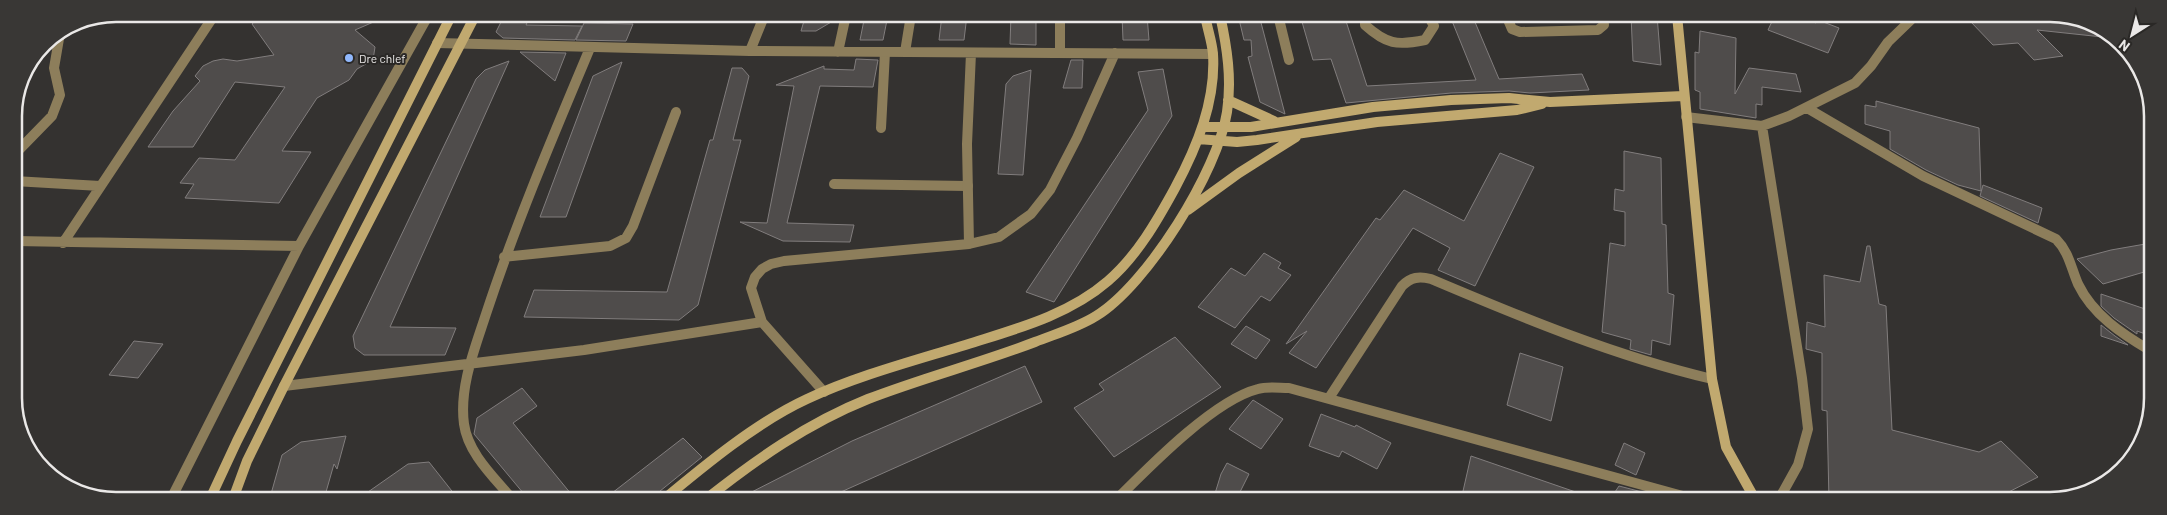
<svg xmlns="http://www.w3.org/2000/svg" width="2167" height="515" font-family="Barlow,sans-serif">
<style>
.building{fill:#4f4c4b;stroke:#817d7d}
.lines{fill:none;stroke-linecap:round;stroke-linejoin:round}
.service{stroke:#8d7e5b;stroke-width:10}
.minor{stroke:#8d7e5b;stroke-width:10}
.secondary{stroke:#c1a96f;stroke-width:10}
.poi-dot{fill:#91b8fd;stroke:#2a2826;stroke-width:2}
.labels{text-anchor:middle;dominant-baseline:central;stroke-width:4;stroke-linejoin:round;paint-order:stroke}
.poi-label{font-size:12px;fill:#eae8e7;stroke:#2a2826;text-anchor:start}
.rim{fill:none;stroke:#eae8e7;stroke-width:2.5}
</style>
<rect width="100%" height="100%" fill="#343230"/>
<!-- building -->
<path class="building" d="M263,14H392L355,30L375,47L373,60L357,69L349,80L317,98L282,151L311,152L279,203L185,198L194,184L180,183L199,158L235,160L285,87L235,82L193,147H148L173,111L200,81L195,76L203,66L213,61L223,59L237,61L274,55L252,24Z
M505,14H531L526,25L582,26L575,40L503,38L496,32Z
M806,14H839L838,18L816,31H801Z
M865,15H888L883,40H860Z
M942,15H967L964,40H939Z
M1011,15H1036V45L1010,44Z
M1122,15H1147L1149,40H1123Z
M1238,15H1259L1285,114L1260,102L1248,57L1252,56L1251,40H1244Z
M1300,15H1344L1367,86L1476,80L1450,16L1472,15L1499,79L1582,74L1589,90L1530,93L1509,91L1451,93L1346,103L1331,59L1313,60Z
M1631,15H1657L1661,65L1633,61Z
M1775,15L1795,16L1816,23L1818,20L1839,28L1828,53L1768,30Z
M1983,16H2071L2112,38L2037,30L2063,56L2034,60L2018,43L1993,45L1970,21L1986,19Z
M584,23L633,24L626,41L576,40Z
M1700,31L1736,38L1735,94L1749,68L1796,74L1801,92L1762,87V105L1756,104V118L1700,109V92L1695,90V52L1699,53Z
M520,52L566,53L555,81Z
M856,59L878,60L873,87L820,86L787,223L854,225L850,242L783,241L740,222L767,223L794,86L776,85L824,66V69L854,70Z
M1071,60H1083L1082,88H1063Z
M509,61L390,327L456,328L445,355H364L355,348L353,336L476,79L485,70Z
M622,62L566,217H540L593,76Z
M732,68H742L749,76L733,140H741L698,305L679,320L524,317L534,290L667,292L710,140H713Z
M1163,69L1172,116L1054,302L1026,292L1148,110L1138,72Z
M1031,70L1023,175L998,174L1006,84L1013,76Z
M1876,101L1979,128L1981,191L1958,185L1926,170L1890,149V131L1865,124V105L1876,107Z
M1624,151L1661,158L1662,224L1666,225L1668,293L1674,295L1670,345L1652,340L1651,355L1630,349L1631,340L1602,332L1610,243L1625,246V212L1614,210L1615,189L1624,191Z
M1500,153L1534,167L1475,286L1438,270L1450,248L1413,228L1316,368L1289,353L1307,331L1286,344L1376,218L1380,220L1404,190L1464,221Z
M1983,185L2042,208L2038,223L1980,196Z
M2151,243V270L2103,284L2077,259L2111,250Z
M1867,246H1870L1879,304L1886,306L1892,430L1979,452L2001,441L2038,477L1991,501H1829L1827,411L1822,410V353L1806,349L1807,322L1825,327L1824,275L1860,282Z
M1264,253L1281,263L1278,268L1291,275L1270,301L1261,296L1235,328L1198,307L1231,268L1245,276Z
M2101,294L2151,311V336L2137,331V334L2114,318L2101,306Z
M2101,325L2115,336L2128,345L2101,336Z
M1246,326L1270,340L1256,359L1231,344Z
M1175,337L1221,387L1114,457L1074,408L1104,390L1099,384Z
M134,341L163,344L138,378L109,375Z
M1520,353L1563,367L1551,421L1507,405Z
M1025,366L1042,402L823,500H736L852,441Z
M522,388L537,406L513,423L576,500H529L474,434L477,418Z
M1253,400L1283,419L1261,449L1229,429Z
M1321,414L1355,427L1356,425L1391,443L1377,469L1342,451L1339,457L1309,446Z
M346,436L337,469L334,464L324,499H283L285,492L271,494L282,455L301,442Z
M683,438L702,457L649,500H603Z
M1624,443L1645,453L1636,475L1615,465Z
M1471,456L1593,498L1592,501L1461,500Z
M429,462L459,500L358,499L408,464Z
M1227,463L1249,474L1236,500H1213L1221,474Z
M1619,486L1646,493L1658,501H1609Z"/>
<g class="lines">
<!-- service -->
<path class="service" d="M1060,15V53
M1278,15L1289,60
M1365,15V25C1386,44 1397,46 1425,40L1434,26L1428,15
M1506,15L1512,29L1520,32L1598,30L1604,25L1603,15
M2133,63L2151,100
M881,128L885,52
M834,184L968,186"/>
<!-- minor -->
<path class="minor" d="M437,43L750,51L1213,54
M750,51L765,14
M838,52L846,15
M905,52L911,15
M1807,108L1923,176L2056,239C2069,252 2071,268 2078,284C2093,315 2122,334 2151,351
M1686,117L1762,126L1789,116L1855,83L1871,66L1888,42L1915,16
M1762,126L1802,378L1808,429L1798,465L1778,501
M14,155L52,116L60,95L54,68L60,33
M14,181L100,186
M15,241L299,246
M63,243L215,14
M969,244L967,144L971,53
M504,257L610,246L626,238L633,226L676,112
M284,386L584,350L762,322
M824,392L762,322L751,288L755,277L762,269L771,264L784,261L969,244L999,237L1031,214L1050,190L1077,138L1115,53
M1329,398L1402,286C1411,277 1419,276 1431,279C1523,318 1615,356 1712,379
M171,499L299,246L429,14
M513,500C495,478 468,454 464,424C459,387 475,348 486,314C516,223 553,136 590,48
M1116,500C1149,467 1214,400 1258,389C1268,386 1279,388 1289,388L1701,501"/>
<!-- secondary -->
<path class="secondary" d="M1677,15L1712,379L1726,447L1756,501
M1228,100L1274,121
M1202,127H1251L1373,107L1451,100L1509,98L1550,102L1683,96
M1198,139L1237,142L1257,140L1377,122L1517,110L1542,104
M1188,210L1239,173L1296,137
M210,499L237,441L452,14
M233,499L247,461L284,386L476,14
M663,500C705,465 757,422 807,399C861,374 921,359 978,341C1023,327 1071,313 1108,281C1137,256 1157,221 1175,188C1197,147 1216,101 1213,54C1212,41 1207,28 1205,15
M705,500C755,460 808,423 868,399C922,378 980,363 1035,342C1055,334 1077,328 1096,316C1147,285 1218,171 1227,112C1232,79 1227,47 1220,15"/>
</g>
<!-- markers -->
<circle class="poi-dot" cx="349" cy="58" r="5"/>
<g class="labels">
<!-- poi labels -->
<g class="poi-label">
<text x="359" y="58">Dre chlef</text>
</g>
</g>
<!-- crop -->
<path d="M0 0H2167V515H0ZM116 22H2050A94 94 0 0 1 2144 116V398A94 94 0 0 1 2050 492H116A94 94 0 0 1 22 398V116A94 94 0 0 1 116 22Z" fill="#393735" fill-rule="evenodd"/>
<path class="rim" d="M116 22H2050A94 94 0 0 1 2144 116V398A94 94 0 0 1 2050 492H116A94 94 0 0 1 22 398V116A94 94 0 0 1 116 22Z"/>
<!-- north arrow -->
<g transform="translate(2132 35) rotate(216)" stroke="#2a2826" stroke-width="4" paint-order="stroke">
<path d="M0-4L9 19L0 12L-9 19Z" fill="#eae8e7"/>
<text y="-8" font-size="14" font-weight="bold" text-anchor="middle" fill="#eae8e7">N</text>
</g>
</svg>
